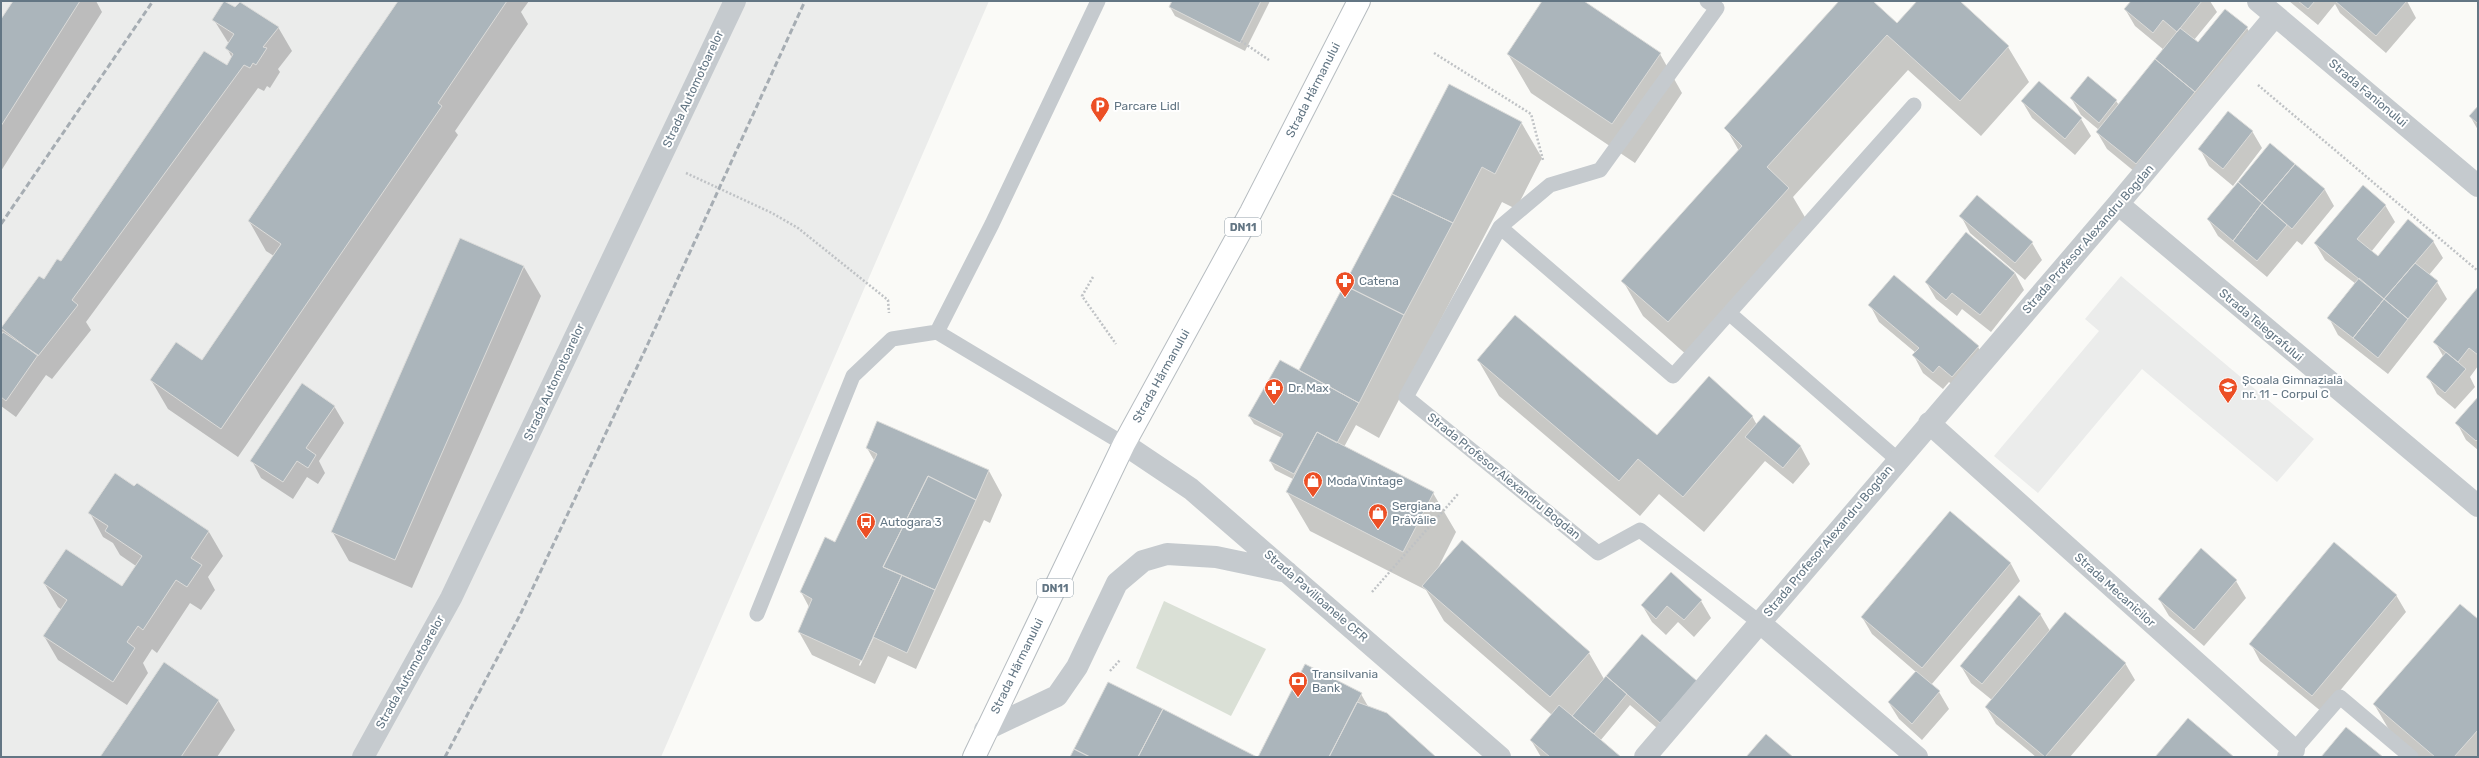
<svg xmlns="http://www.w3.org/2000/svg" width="2479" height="758" font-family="Rubik,sans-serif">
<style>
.built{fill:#ebeceb}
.green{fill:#dae0d6}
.shadow{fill:#0003;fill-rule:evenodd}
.building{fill:#abb5bb;stroke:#dcdcda}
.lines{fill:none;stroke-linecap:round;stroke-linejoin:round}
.primary-casing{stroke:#b6bcc0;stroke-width:24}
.path{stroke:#bfc2c5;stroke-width:2.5;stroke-dasharray:2 2;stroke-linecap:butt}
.service{stroke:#c5cace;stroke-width:15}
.minor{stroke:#c5cace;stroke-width:22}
.primary{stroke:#fff;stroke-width:22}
.rail{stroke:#a6adb3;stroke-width:3;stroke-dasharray:6 3;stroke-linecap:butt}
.labels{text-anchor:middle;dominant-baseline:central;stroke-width:4;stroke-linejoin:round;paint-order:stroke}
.shield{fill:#fff;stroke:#929fa9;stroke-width:1}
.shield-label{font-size:11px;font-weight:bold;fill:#637684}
.street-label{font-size:12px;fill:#637684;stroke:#fff}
.poi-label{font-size:12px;fill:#637684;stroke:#fff;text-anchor:start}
</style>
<rect width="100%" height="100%" fill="#fafaf7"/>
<!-- built -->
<path class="built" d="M1,1H989L661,757H1Z
M2121,276L2314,439L2277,482L2142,369L2038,493L1994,456L2099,331L2085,319Z"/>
<!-- green -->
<path class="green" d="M1164,601L1266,649L1231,716L1136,668Z"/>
<!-- shadow -->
<path class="shadow" d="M14,1H96L102,12L1,171V21Z
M400,1H529L521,12L528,24L455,131L458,135L238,457L168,409L151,380L202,361L274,256L266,251L249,221Z
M1173,1H1270L1245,51L1175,16L1170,7Z
M1544,1H1582L1660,54L1682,93L1635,163L1531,93L1508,54Z
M1841,1H1872L1897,25L1918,1H1958L2008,47L2029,82L1981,136L1908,70L1793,197L1809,224L1689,357L1643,316L1623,281L1739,151L1726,128Z
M2132,1H2210L2217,12L2194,40L2198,44L2247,28L2257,45L2146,181L2107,149L2097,132L2099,130L2081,115L2071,98L2116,101L2119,105L2164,50L2135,26L2125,9Z
M2289,1H2407L2416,18L2386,53L2340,13L2335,4L2318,25Z
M214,20L278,27L292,51L278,69L280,72L270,88L267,86L264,91L258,88L86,322L91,330L52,379L46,375L16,417L1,406V337L3,333L1,329L40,277L45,280L61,263L227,66L232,58L227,48L229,44Z
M2022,101L2081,119L2091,136L2075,155L2032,118Z
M2478,108V130L2470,116Z
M1521,122L1542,158L1516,209L1502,202L1379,438L1356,425L1344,447L1433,493L1456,532L1437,570L1589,653L1604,679L1642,636L1670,739L1630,705L1600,741L1619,757H1541L1531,740L1552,715L1444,621L1426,590L1310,531L1287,492L1293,479L1275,470L1270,461L1282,438L1254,424L1249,416L1302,373L1300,370Z
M2252,131L2262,148L2233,186L2209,166L2200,149Z
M2270,144L2325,190L2334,206L2302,245L2297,241L2267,277L2218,236L2208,219Z
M2385,205L2395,222L2371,252L2378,257L2433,241L2443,258L2429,275L2437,282L2447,299L2388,374L2338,335L2329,318L2356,284L2325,260L2315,243Z
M1961,216L2032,243L2042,260L2025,280L1970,233Z
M460,239L524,267L541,296L412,588L349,561L332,531Z
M2015,273L2024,290L1991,332L1962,309L1957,316L1936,299L1926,282Z
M2478,288V366L2470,377L2475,387L2455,409L2437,394L2428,377L2443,356L2435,342Z
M1870,305L1978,347L1988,364L1962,393L1949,382L1943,389L1923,373L1914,356L1916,353L1879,322Z
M1478,360L1657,436L1752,416L1757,425L1765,416L1801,447L1810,464L1793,484L1765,461L1704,532L1659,494L1640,516L1499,396Z
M2478,398V450L2466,440L2457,423Z
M334,406L344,423L319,461L325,473L318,484L307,477L293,499L261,478L252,461Z
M867,448L989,471L1002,495L990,523L984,520L916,669L888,656L875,684L812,655L799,632L809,607L801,592L835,543L875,462ZM872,636L874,637L860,666L859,665Z
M137,484L209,532L223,556L208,577L215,590L201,610L190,603L157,653L152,649L143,663L148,673L127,705L58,660L44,636L62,610L58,607L44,583L122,588L136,566L120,555L113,543L103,537L90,513Z
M1950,513L2011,564L2020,581L1931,685L1939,692L1949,709L1922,740L1899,719L1889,703L1916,672L1872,634L1862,617Z
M1671,573L1701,601L1711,618L1694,637L1678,622L1666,635L1652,622L1642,605Z
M2236,581L2246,598L2204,646L2169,616L2159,599Z
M2396,595L2406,612L2322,712L2260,661L2251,644Z
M2040,614L2050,631L2125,663L2135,680L2070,757H2036L1996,724L1986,707L1992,700L1971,683L1961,666Z
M2478,620V757H2415L2395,740L2374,704Z
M1361,694L1369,708L1435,757H1259Z
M218,700L235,730L217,757H101Z"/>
<!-- building -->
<path class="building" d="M13,1H80L1,126V19Z
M224,1L235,7L240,2L279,27L263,47L267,48L256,65L253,63L250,68L244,65L72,300L78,305L38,356L1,328L39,276L44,279L57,259L61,261L204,51L227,65L233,54L225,48L234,34L212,20Z
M398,1H507L438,103L442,106L221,429L150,380L176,342L202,360L281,244L248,221Z
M1172,1H1261L1240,43L1169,7Z
M1542,1H1584L1661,53L1612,124L1507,54Z
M1839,1H1873L1897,23L1917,1H1960L2009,46L1960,101L1887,35L1767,167L1789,188L1668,322L1621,281L1742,146L1724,128Z
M2131,1H2202L2177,32L2163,20L2153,33L2124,9Z
M2298,1H2315L2308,9Z
M2335,1H2407L2376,36Z
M2225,9L2248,27L2195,92L2155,59L2180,28L2198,42Z
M2155,59L2195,92L2136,164L2096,132Z
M2088,76L2117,100L2099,123L2070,98Z
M2039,81L2082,118L2065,139L2021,101Z
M1449,84L1522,122L1495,174L1482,167L1453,223L1392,194Z
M2478,106V124L2469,116Z
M2228,111L2253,131L2223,169L2198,149Z
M2270,143L2295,164L2262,203L2238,182Z
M2295,164L2325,189L2292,229L2262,203Z
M2238,182L2262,203L2233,241L2207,219Z
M2363,185L2386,205L2357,239L2378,256L2408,219L2434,241L2384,299L2314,243Z
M1392,194L1453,223L1404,315L1344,285Z
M1977,195L2033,242L2015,263L1959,216Z
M2262,203L2287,225L2257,261L2233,241Z
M1966,232L2015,273L1980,315L1952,293L1946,300L1925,282Z
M460,238L524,266L395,560L331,532Z
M2415,263L2438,281L2408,319L2384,299Z
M1894,275L1979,346L1952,377L1939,366L1933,373L1912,355L1919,348L1868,305Z
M2359,278L2384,299L2353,338L2327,318Z
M1344,285L1404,315L1359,403L1299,370Z
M2478,287V355L2469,348L2458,362L2433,342Z
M2384,299L2408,319L2378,358L2353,338Z
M1515,315L1657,435L1709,376L1753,416L1683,497L1638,459L1619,481L1477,360Z
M3,332L38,355L6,401L1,397V335Z
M2446,352L2466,369L2445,393L2426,377Z
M1280,360L1359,403L1337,443L1317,432L1294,474L1269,461L1283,434L1248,416Z
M302,383L335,406L306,448L316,455L308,468L297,461L283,482L250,461Z
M2478,397V439L2476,441L2455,423Z
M1764,415L1801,446L1783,468L1745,437Z
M877,421L989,470L976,500L928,476L883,567L902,575L862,661L798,632L812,599L800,592L825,537L835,542L877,454L866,448Z
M1317,432L1434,492L1403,552L1286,492Z
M115,473L134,486L137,483L209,531L191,558L202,565L187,587L176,580L143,630L138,626L127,642L135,648L113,682L43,636L67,600L43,583L66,549L122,586L142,556L105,531L108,526L88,513Z
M928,476L976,500L935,590L883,567Z
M1950,511L2011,563L1922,668L1861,617Z
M1462,540L1590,652L1550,697L1422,586Z
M2334,542L2397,595L2312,696L2249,644Z
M2201,548L2237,580L2194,630L2158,599Z
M1671,572L1702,600L1684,620L1667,606L1656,619L1641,605Z
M902,575L935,590L907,653L873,637Z
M2019,595L2041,614L1982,684L1960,666Z
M2460,604L2478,619V730L2454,757H2435L2373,704Z
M2065,612L2126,663L2045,757L1985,707Z
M1642,634L1697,681L1660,723L1606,676Z
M164,662L219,700L181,757H100Z
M1305,664L1362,693L1329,757H1258Z
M1916,671L1940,691L1912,724L1888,702Z
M1606,676L1627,694L1594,734L1572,716Z
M1108,682L1163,709L1138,757H1090L1074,749Z
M1357,702L1387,713L1436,757H1329Z
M1559,705L1594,734L1621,757H1550L1530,740Z
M1163,709L1257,757H1138Z
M2188,718L2234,757H2155Z
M2346,727L2383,757H2321Z
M1766,734L1793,757H1746Z
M1074,749L1090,757H1070Z"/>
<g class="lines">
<defs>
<path id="primary" d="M974,757L1124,444L1251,212L1359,1"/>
</defs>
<!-- primary casing -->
<use href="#primary" class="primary-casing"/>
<!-- path -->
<path class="path" d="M1241,41L1269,60
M1434,53L1531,114L1543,160
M2258,85L2478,271
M686,173L772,213L798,228L888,300L889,313
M1093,277L1082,296L1116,344
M1372,592L1458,494
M1110,671L1120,660"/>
<!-- service -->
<path class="service" d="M1098,1L992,224L937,332L1124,444
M1707,1L1717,8L1600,170L1550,185L1500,227L1406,397L1598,553L1640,530L1759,622
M1500,227L1673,376L1729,313L1898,460
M1729,313L1914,105
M757,614L853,376L892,339L937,332
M2294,750L2340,697L2411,757"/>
<!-- minor -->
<path class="minor" d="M2258,1L2478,186
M2118,204L2478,506
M1929,423L2294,750L2288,757
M1124,444L1191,489L1500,757
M1759,622L1917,757
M985,730L1057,696L1077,667L1117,583L1143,561L1167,554L1216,557L1287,572
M363,757L451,598L735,1
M1645,757L2118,204L2275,16"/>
<!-- primary -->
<use href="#primary" class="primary"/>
<!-- rail -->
<path class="rail" d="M1,224L153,1
M445,757L520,615L646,348L805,1"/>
</g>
<!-- icons -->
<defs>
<symbol id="parking-pin" viewBox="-11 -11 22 30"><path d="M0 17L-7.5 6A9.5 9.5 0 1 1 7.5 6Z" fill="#ec4f25" stroke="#fff"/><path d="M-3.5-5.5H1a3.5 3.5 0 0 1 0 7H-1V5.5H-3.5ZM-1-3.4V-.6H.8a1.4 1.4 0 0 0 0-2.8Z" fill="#fff"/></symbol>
<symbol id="pharmacy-pin" viewBox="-11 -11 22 30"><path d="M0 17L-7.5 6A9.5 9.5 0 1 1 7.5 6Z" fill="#ec4f25" stroke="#fff"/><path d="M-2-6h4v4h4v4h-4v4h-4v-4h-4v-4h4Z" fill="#fff"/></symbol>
<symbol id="school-pin" viewBox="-11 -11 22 30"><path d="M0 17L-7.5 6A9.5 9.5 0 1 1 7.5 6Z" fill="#ec4f25" stroke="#fff"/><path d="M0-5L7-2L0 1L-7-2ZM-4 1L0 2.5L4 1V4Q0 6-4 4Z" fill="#fff"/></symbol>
<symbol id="shop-pin" viewBox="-11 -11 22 30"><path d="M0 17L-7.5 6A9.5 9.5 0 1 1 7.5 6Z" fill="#ec4f25" stroke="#fff"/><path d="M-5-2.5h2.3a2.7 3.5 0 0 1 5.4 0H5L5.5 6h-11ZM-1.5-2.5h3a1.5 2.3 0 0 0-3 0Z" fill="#fff"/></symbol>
<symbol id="bus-pin" viewBox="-11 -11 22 30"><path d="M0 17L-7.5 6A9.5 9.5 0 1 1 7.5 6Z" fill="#ec4f25" stroke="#fff"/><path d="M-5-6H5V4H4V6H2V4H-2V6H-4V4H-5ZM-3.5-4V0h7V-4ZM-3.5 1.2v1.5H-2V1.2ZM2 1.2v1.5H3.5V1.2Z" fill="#fff"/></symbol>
<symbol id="bank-pin" viewBox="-11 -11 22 30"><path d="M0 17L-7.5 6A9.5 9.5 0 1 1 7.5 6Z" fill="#ec4f25" stroke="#fff"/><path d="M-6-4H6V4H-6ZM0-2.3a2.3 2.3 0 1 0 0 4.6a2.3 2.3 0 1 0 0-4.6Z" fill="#fff"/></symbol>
</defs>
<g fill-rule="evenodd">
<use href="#parking-pin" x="1089" y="95" width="22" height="30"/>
<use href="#pharmacy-pin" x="1334" y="270" width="22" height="30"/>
<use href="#school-pin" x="2217" y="376" width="22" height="30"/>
<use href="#pharmacy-pin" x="1263" y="377" width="22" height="30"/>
<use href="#shop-pin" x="1302" y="470" width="22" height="30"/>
<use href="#shop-pin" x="1367" y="502" width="22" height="30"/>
<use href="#bus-pin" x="855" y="511" width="22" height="30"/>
<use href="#bank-pin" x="1287" y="670" width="22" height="30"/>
</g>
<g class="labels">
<!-- shield labels -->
<g class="shield">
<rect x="1225" y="218" width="36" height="18" rx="3"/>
<rect x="1037" y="579" width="36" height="18" rx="3"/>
</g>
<g class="shield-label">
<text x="1243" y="227">DN11</text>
<text x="1055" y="588">DN11</text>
</g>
<!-- street labels -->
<g class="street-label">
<text transform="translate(693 89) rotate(-65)">Strada Automotoarelor</text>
<text transform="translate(1313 90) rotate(-63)">Strada Hărmanului</text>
<text transform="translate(2368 93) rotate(40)">Strada Fanionului</text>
<text transform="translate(2088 239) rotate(-49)">Strada Profesor Alexandru Bogdan</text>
<text transform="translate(2261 325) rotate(40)">Strada Telegrafului</text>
<text transform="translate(1161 376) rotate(-61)">Strada Hărmanului</text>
<text transform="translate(554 382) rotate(-65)">Strada Automotoarelor</text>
<text transform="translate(1504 476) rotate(39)">Strada Profesor Alexandru Bogdan</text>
<text transform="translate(1828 541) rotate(-50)">Strada Profesor Alexandru Bogdan</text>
<text transform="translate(2115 590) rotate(42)">Strada Mecanicilor</text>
<text transform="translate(1316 596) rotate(41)">Strada Pavilioanele CFR</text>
<text transform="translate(1017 666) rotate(-64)">Strada Hărmanului</text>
<text transform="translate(410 672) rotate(-61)">Strada Automotoarelor</text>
</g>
<!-- poi labels -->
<g class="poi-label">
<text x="1114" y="106">Parcare Lidl</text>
<text x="1359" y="281">Catena</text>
<text x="2242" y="380">Școala Gimnazială<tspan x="2242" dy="14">nr. 11 - Corpul C</tspan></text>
<text x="1288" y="388">Dr. Max</text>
<text x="1327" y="481">Moda Vintage</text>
<text x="1392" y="506">Sergiana<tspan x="1392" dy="14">Prăvălie</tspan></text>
<text x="880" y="522">Autogara 3</text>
<text x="1312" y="674">Transilvania<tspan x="1312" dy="14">Bank</tspan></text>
</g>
</g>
<!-- border -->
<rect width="2479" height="758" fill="none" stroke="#637684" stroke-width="4"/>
</svg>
